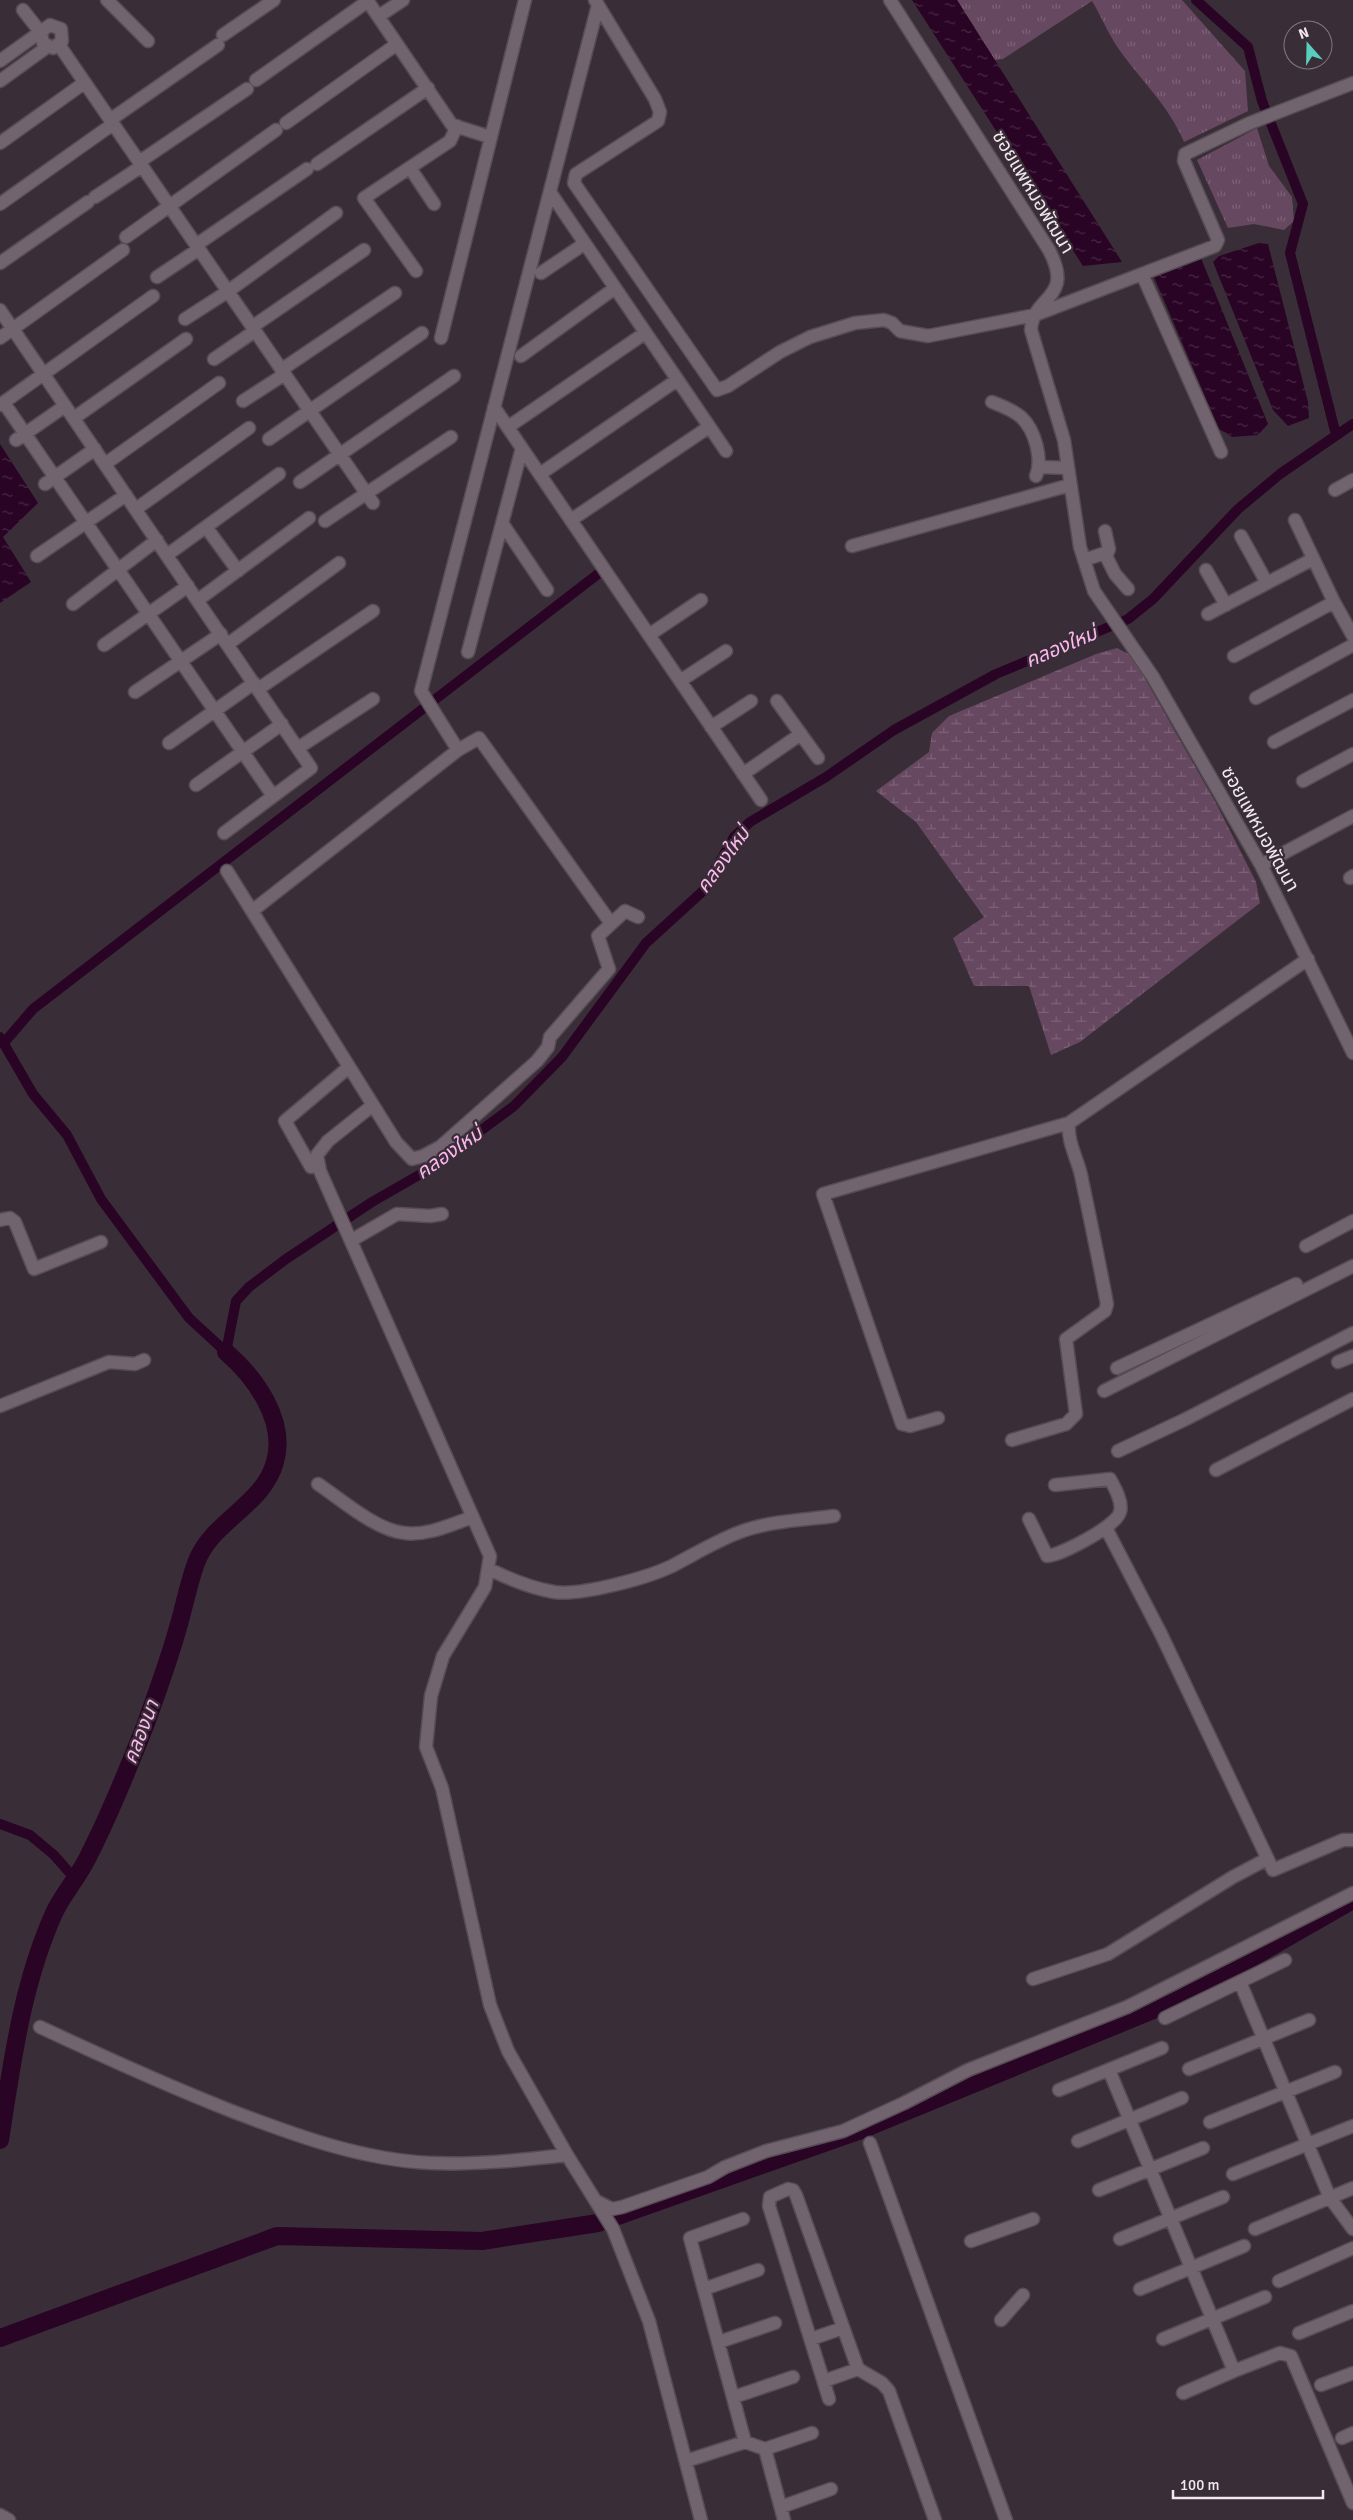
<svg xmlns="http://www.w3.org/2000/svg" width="1353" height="2520" font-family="Signika,'Noto Sans Thai',sans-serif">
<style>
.grass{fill:url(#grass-tufts)}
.wetland{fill:url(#wetland-marsh)}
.water{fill:url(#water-ripples)}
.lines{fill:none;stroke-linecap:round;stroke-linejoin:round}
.canal{stroke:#2a0425;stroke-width:10}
.river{stroke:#2a0425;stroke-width:18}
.minor-casing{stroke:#564c54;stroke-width:15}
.minor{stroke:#71646e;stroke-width:12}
.labels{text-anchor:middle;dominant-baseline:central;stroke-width:4.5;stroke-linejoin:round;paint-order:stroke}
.street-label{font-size:19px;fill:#f1e9ef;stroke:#392d37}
.water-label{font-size:20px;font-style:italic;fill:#feb8f0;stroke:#392d37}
</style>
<defs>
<pattern id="grass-tufts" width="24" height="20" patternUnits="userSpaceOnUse" patternTransform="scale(1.25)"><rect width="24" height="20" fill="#674861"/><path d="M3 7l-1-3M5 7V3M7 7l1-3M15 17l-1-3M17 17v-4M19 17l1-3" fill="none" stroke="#7d6278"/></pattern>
<pattern id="wetland-marsh" width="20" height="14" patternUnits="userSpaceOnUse" patternTransform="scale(1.25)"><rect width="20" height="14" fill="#674861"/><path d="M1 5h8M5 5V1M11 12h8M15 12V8" fill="none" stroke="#7d6278"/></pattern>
<pattern id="water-ripples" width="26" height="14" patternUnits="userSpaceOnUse" patternTransform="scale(1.25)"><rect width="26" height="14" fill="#2a0425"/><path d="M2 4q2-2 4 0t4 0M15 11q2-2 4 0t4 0" fill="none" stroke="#492945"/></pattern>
</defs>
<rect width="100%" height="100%" fill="#392d37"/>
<!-- grass -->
<path class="grass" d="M957,0H1182L1245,71L1248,111L1184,142C1168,104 1141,81 1118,48C1108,33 1101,16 1092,1L1003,59L995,60Z
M1257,128L1269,166L1292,197L1294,221L1284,230L1254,224L1228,228L1197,160Z"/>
<!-- wetland -->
<path class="wetland" d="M1117,648L1132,656L1217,805L1256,882L1260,903L1080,1042L1051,1055L1029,986H974L953,938L984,917L916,822L876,791L929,752L932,733L949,716L1096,654Z"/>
<!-- water -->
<path class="water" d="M912,0H957L1122,262L1083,266Z
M1259,243L1268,244L1308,402L1309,418L1288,426L1273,410L1213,262L1219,256Z
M1201,258L1268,424L1258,435L1232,437L1219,429L1154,277Z
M0,444L38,503L3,537L31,582L0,603Z"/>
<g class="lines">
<!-- canal -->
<path class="canal" d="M1196,0L1248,47L1262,101L1303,204L1290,253L1336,435
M0,1037L33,1094L67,1135L101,1199L189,1318L226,1352L236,1301L249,1287L286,1259L372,1202L426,1171L514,1106L562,1057L646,943L703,891L734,837L750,822L826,777L894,730L996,674L1128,619L1153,599L1238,509L1280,474L1353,424
M3,1044L33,1009L598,574
M0,1824L30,1835L54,1855L75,1879"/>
<!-- river -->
<path class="river" d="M0,2140C12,2063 22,1983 55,1911C64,1893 78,1877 87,1859C109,1816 127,1771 145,1726C156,1695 168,1663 177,1631C184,1608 188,1585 196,1563C211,1521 263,1506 275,1462C287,1421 255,1377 226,1352
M0,2338L277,2236L482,2241L598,2223L861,2130L1180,1999L1353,1900"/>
<defs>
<path id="minor" d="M107,0L148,41
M367,0L452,125L490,137
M595,0L655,99L660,112L658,121L576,174L574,183L717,390L728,386L780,352L810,337L855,323L884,320L892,323L900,331L928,336L1035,315L1215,246L1218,240L1184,161L1185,154L1250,123L1353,83
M890,0L1049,250C1075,300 1033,294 1031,330L1064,440L1080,547L1094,591L1153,677L1261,865L1353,1053
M379,16L403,0
M223,35L274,0
M59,45L373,503
M0,61L50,25L61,29L62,41L53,48L43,43L41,33L23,10
M256,80L368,1
M0,81L47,47
M110,120L218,45
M286,123L397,44
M0,143L84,83
M139,162L247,89
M317,164L428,88
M410,168L434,204
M550,192L726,451
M95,197L142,166
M0,204L113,124
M126,237L276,130
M196,245L307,169
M0,263L88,202
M416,271L364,198L450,141L457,126
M541,273L584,244
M1142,274L1221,452
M157,277L199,249
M0,310L311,768L224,833
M185,319L227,292L336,213
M252,327L364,250
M0,338L123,250
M441,338L525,0
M521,356L615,288
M214,359L255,331
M281,370L395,293
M243,401L285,374
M992,402C1002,406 1013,410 1021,417C1035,430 1043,459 1036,476
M4,403L273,796
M0,405L153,296
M494,407L761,800
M74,418L186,339
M508,427L645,333
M269,439L422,333
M16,440L65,406
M105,464L219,383
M1040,467L1068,468
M540,474L677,380
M300,482L454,376
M45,484L95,449
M1335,490L1353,480
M136,509L249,428
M571,520L709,427
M1295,520L1334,602L1353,636
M325,521L451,437
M502,523L547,590
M206,527L238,571
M1241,536L1267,583
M852,546L1070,485
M1105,554L1115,574L1128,589
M167,555L279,474
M37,556L126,495
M1084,560L1108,552L1109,549L1105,531
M1206,570L1226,605
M198,600L309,518
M73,604L157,540
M1208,614L1313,559
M649,635L701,600
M228,644L339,563
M104,645L188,586
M468,652L522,448
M1234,656L1334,602
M680,681L726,651
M258,689L373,611
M135,692L221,634
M1256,698L1353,645
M777,701L818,758
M711,727L751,701
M1274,742L1353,700
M169,743L254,683
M298,748L373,699
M458,750L421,691L598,5
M743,774L801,734
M1303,781L1353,754
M196,785L282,724
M1261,865L1353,816
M227,871L373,1105
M1350,878L1353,876
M252,911L458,750L479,738L610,922
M638,917L625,911L598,936L609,969L550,1037L548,1047L537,1061L440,1147L423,1156L412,1159L396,1142L373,1105L328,1141L317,1155L320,1171L490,1556L485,1587L443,1656L431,1696L426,1747L442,1788L490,2005L508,2051L567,2155L613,2229L649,2321L701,2520
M311,1167L285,1121L349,1067
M0,1220L10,1218L15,1222L34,1269L101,1242
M352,1240L397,1214L430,1216L442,1214
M1306,1246L1353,1221
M1338,1362L1353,1356
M1117,1368L1296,1284
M1104,1391L1353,1266
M0,1406L109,1362L135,1364L144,1360
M938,1418L910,1426L902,1424L823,1194L1069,1123
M1012,1440L1066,1424L1076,1414L1066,1339L1105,1311L1107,1304C1099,1261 1090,1218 1081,1175C1077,1158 1067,1141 1069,1123L1308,959
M1118,1451L1186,1419L1353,1333
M1216,1470L1353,1399
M318,1484C342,1500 377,1531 405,1533C428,1536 452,1524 473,1517
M1029,1519L1047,1556C1061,1555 1117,1526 1120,1512C1123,1502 1115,1488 1110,1479L1055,1485
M1106,1528L1161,1634L1273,1870L1343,1840H1353
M489,1569C509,1579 531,1588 554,1592C581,1596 647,1578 672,1566C695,1554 716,1541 740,1532C769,1521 804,1520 834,1516
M1033,1979L1108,1954L1233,1877L1267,1859
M1240,1982L1330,2198L1353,2229
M1165,2018L1285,1960
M40,2027C104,2057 168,2086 234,2112C297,2136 363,2160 431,2163C476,2165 522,2160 567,2155
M1189,2069L1309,2020
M1109,2070L1234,2371L1280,2353L1291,2356L1353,2503
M1059,2090L1162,2048
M1210,2122L1335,2072
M1078,2141L1182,2098
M870,2143L1006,2520
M1233,2174L1353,2126
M1099,2190L1203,2148
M598,2202L612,2209L622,2207L708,2177L725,2167L766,2151L843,2131L904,2103L968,2070L1127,2007L1353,1893
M1255,2229L1353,2188
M1120,2239L1223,2197
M971,2241L1033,2219
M1279,2281L1353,2248
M704,2289L758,2270
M1140,2289L1244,2246
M1001,2320L1023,2295
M1299,2333L1353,2311
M811,2339L843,2328
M1163,2339L1265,2297
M719,2342L775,2323
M824,2381L858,2369
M1321,2385L1353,2373
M1183,2393L1234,2371
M734,2397L793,2377
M829,2399L769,2206L770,2197L788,2189L793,2190L796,2195L858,2369L882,2383L889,2391L935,2520
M1342,2438L1353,2433
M745,2442L765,2449L784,2520
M765,2449L812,2433
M686,2461L745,2442L690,2238L743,2219
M781,2507L831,2489
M0,2515L9,2520"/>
</defs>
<!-- minor casing -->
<use href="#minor" class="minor-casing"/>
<!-- minor -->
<use href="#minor" class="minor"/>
</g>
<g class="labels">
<!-- street labels -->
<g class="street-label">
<text transform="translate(1033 192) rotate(59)">ซอยแพหมอพัฒนา</text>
<text transform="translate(1260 829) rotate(61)">ซอยแพหมอพัฒนา</text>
</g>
<!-- water labels -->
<g class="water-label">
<text transform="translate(1061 647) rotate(-23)">คลองใหม่</text>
<text transform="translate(723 860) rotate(-54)">คลองใหม่</text>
<text transform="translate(449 1153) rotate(-35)">คลองใหม่</text>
<text transform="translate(141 1732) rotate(-69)">คลองนา</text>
</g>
</g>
<!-- north arrow -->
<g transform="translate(1308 45) rotate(340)"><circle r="24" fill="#392d37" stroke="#837881"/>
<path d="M0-4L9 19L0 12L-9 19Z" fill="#59cebe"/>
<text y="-8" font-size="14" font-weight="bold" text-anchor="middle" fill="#f1e9ef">N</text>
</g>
<!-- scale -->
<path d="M1173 2490v8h150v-8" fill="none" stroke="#f1e9ef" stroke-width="2.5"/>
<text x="1180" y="2490" font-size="15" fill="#f1e9ef" stroke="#392d37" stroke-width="4" paint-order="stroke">100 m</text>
</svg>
